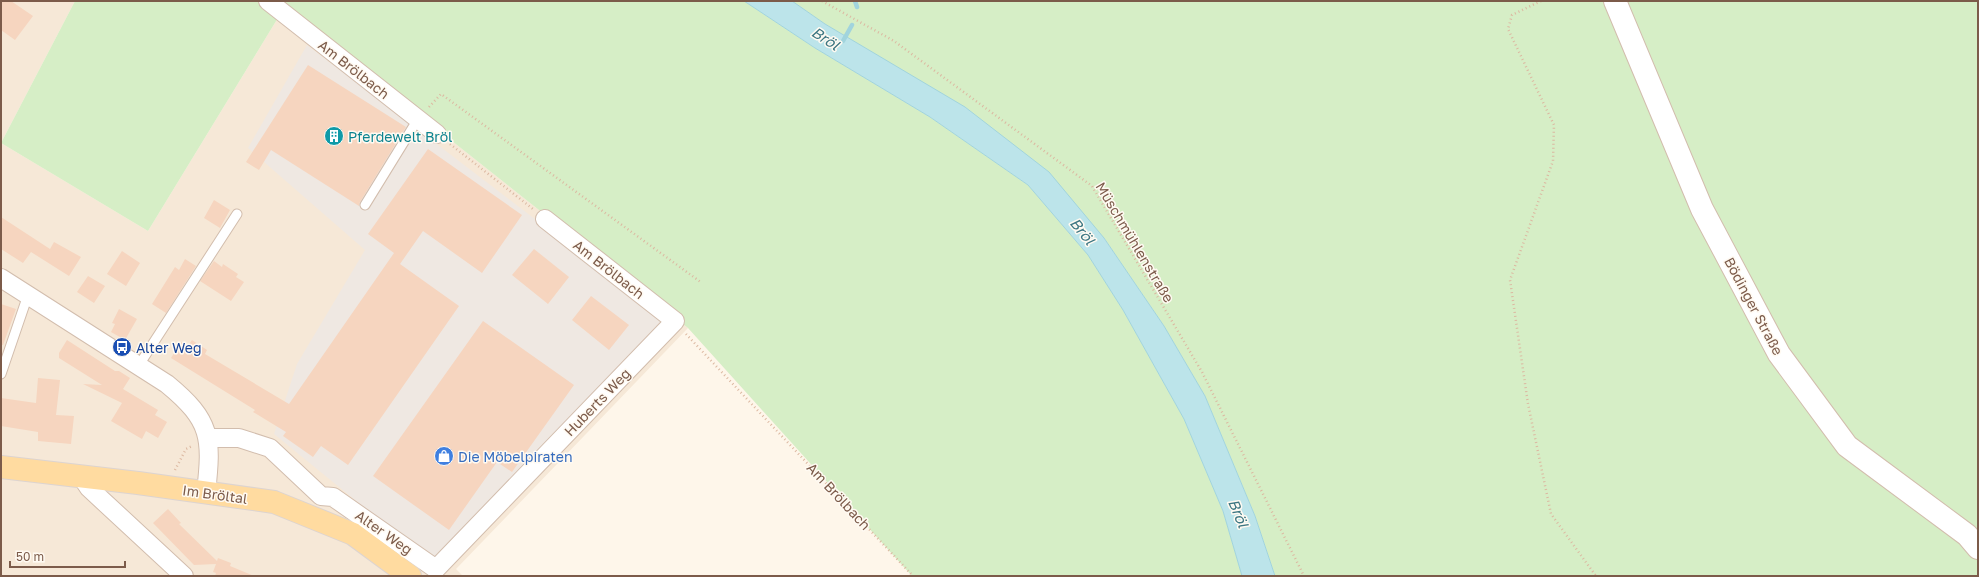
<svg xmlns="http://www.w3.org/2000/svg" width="1979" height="577" font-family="'Golos Text',sans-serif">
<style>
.residential{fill:#f6e8d7}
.industrial{fill:#efe8e2}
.green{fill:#d6eec6}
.water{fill:#bce4ea;stroke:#a1d4dd}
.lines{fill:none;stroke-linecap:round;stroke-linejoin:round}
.stream{stroke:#a1d4dd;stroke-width:4.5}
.building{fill:#f6d5bf}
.service-casing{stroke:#d2bdad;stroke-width:11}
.minor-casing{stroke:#d2bdad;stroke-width:20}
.tertiary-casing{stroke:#d2bdad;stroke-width:24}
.primary-casing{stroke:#ddd4d0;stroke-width:24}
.path{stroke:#dcb8a1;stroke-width:2.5;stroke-dasharray:1 3;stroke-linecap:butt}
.service{stroke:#fff;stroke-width:9}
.minor{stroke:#fff;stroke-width:18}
.tertiary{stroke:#fff;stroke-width:22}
.primary{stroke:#ffdba0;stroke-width:22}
.labels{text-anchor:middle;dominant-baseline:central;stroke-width:3;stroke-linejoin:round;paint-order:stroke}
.street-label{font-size:14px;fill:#7c5b4a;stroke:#fffaf2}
.culture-label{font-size:14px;fill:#0d838f;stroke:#fffaf2;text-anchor:start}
.transit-label{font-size:14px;fill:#164399;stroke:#fffaf2;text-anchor:start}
.shop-label{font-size:14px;fill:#366cbe;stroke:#fffaf2;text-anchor:start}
.water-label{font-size:15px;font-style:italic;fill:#3c7682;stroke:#fffaf2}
</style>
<rect width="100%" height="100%" fill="#fef6ea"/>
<!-- residential -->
<path class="residential" d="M1,1H75L1,143L148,231L284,8L688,328L456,569L463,576H1Z"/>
<!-- industrial -->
<path class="industrial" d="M307,45L670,322L436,566L274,434L297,364L365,250L248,148Z"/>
<!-- green -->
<path class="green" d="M75,1H744L815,48L930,117L1028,185L1088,255L1123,310L1184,419L1223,511L1242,576H912L688,328L284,8L148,231L1,143Z
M792,1H1978V576H1275L1255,516L1205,396L1164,326L1104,238L825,24Z"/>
<!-- water -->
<path class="water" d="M744,1H792L825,24L965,107L1049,172L1104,238L1164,326L1205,396L1255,516L1275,576H1242L1223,511L1184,419L1123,310L1088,255L1028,185L930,117L815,48Z"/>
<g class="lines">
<!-- stream -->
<path class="stream" d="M855,1L857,7
M843,41L852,25"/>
</g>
<!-- building -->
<path class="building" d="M1,1H11L33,16L15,40L1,30Z
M308,65L406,127L360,202L359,206L271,150L259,170L246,162Z
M428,149L522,215L482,273L423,231L400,264L459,306L348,465L321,446L313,457L283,436L286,432L253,412L255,410L171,358L181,342L188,346L192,340L207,350L205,354L289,404L394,253L368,234Z
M214,200L230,210L220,228L204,218Z
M1,217L50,249L54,242L81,257L69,276L31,252L23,263L1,249Z
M534,249L569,277L548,304L512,275Z
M122,251L140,263L126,286L107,274Z
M185,259L196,266L166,313L152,304L175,267L179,270Z
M214,261L222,267L223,264L238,274L236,277L244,282L231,301L200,281Z
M88,276L105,286L94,303L77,292Z
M591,296L629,325L609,350L572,320Z
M1,304L16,309L3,345H1Z
M119,309L137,319L125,340L111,332L115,324L112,323Z
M483,321L574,385L512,472L497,462L449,530L373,476Z
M67,340L115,371H119L130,378L123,389L158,410L155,415L167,422L158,438L146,431L142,439L111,421L122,403L83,384L102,385L59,358V353Z
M38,378L60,380L56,415L74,416L71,444L38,441V432L1,426V398L36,403Z
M168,509L181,523L179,524L217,561L218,558L231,563L230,566L254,576H215L216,573L213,572L216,564L194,565L153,523Z"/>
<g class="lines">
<defs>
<path id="service" d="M365,205L418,119
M139,365L237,214
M1,374L28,295"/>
<path id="minor" d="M268,1L437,134
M1,278L167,384C212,421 212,438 206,493
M209,438H239L270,448L321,496L333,497L436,569L675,321L545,219
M81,476L89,488L184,576"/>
<path id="tertiary" d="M1615,1L1702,209L1779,354L1847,446L1967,535L1978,548"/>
<path id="primary" d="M1,467L138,483L274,502L353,534L410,576"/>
</defs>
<!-- service casing -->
<use href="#service" class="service-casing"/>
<!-- minor casing -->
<use href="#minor" class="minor-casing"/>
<!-- tertiary casing -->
<use href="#tertiary" class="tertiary-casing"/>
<!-- primary casing -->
<use href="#primary" class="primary-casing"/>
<!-- path -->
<path class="path" d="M822,1L894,41L1092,186L1202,372L1304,576
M1541,1L1512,15L1508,29L1554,125L1553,161L1510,280L1528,404L1551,514L1596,576
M429,107L441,94L702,283
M450,144L533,209
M686,334L913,576
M175,470L186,449L192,446"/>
<!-- service -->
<use href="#service" class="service"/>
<!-- minor -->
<use href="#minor" class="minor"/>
<!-- tertiary -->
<use href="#tertiary" class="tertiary"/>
<!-- primary -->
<use href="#primary" class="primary"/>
</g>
<!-- icons -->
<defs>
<symbol id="building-disc" viewBox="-11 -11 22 22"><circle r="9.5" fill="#0f9aa8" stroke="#fffaf2"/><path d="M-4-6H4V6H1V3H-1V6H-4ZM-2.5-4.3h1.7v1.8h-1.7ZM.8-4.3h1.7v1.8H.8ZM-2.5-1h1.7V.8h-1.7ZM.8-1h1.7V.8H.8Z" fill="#fff"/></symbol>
<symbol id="bus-disc" viewBox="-11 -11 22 22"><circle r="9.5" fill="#1a4fb4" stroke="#fffaf2"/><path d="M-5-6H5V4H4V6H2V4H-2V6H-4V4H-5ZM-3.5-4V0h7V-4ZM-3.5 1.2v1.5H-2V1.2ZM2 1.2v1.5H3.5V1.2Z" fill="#fff"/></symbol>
<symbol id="shop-disc" viewBox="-11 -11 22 22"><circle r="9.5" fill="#3f7fe0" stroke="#fffaf2"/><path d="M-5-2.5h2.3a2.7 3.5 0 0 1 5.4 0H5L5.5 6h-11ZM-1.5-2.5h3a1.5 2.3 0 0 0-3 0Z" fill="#fff"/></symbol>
</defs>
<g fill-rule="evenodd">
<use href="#building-disc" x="323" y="125" width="22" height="22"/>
<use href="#bus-disc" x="111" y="336" width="22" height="22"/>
<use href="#shop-disc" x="433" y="445" width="22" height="22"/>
</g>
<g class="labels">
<!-- street labels -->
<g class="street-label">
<text transform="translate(354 69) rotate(38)">Am Brölbach</text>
<text transform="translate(1135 242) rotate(59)">Müschmühlenstraße</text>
<text transform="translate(609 269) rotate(38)">Am Brölbach</text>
<text transform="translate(1754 306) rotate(62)">Bödinger Straße</text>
<text transform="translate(597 402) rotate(-46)">Huberts Weg</text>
<text transform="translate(215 494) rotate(8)">Im Bröltal</text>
<text transform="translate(839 496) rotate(47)">Am Brölbach</text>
<text transform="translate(384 532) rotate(35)">Alter Weg</text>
</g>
<!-- culture labels -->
<g class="culture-label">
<text x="348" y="136">Pferdewelt Bröl</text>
</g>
<!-- transit labels -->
<g class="transit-label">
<text x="136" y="347">Alter Weg</text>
</g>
<!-- shop labels -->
<g class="shop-label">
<text x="458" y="456">Die Möbelpiraten</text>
</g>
<!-- water labels -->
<g class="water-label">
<text transform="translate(826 38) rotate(33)">Bröl</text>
<text transform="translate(1083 231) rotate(51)">Bröl</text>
<text transform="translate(1239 513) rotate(67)">Bröl</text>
</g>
</g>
<!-- border -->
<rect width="1979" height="577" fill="none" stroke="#7c5b4a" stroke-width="4"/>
<!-- scale -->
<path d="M10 561v6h115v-6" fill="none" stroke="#7c5b4a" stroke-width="2"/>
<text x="16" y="561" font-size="12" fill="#7c5b4a" stroke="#fffaf2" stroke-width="3" paint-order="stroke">50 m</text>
</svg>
